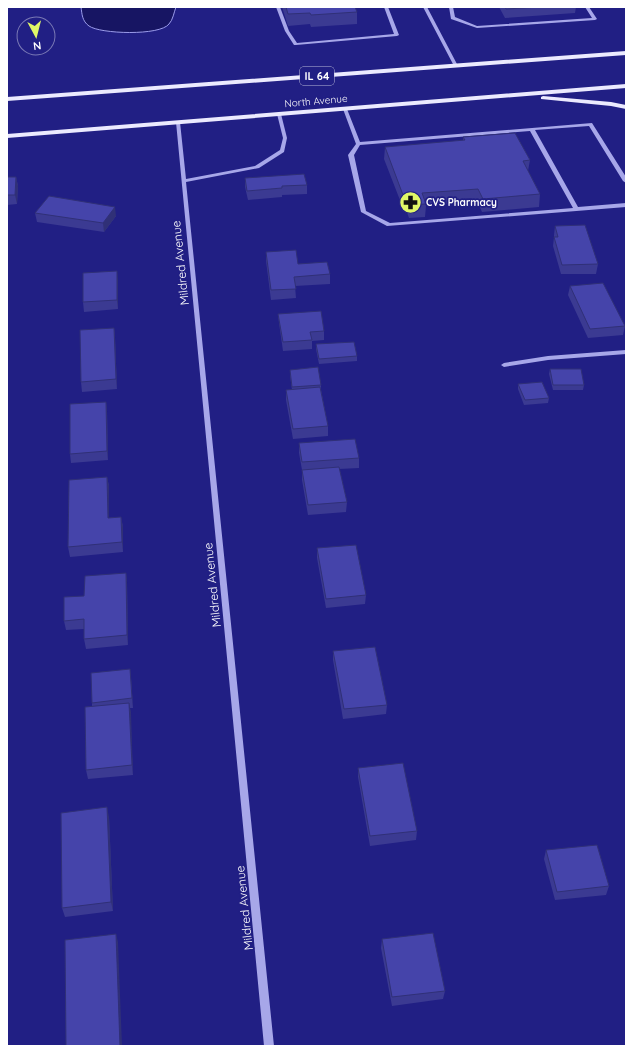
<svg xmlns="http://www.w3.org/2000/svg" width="633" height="1053" font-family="Quicksand,sans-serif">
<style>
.water{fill:#171563;stroke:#9b9ceb}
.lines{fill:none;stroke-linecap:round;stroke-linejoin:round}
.minor{fill:#a7a7e9;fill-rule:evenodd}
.major{fill:#ebeafe;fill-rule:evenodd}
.wall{fill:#3b3a92}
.shaded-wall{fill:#303077}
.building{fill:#4544aa;stroke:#303077}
.labels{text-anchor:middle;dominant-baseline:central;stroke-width:3.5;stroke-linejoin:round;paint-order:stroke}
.far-street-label{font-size:10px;fill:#fff;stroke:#211f84}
.far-poi-label{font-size:10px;font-weight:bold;fill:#fff;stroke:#211f84;text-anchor:start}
.shield{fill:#211f84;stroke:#bcbcda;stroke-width:1}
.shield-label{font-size:11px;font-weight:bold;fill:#fff}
.street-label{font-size:12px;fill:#fff;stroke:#211f84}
</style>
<rect width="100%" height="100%" fill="#211f84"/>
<!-- water -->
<path class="water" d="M81,7H176C174,12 173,20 169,24C160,36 100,34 89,26C82,21 82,14 81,7Z"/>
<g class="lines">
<!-- minor -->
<path class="minor" d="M276,7H280L289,31L297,43L394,34L384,7H388L399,35L397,36L296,45H294L285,31Z
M423,7H427L458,66V67L454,66Z
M449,7H453L455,17L477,26L592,18L585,7H589L597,19L595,20L477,28L451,19Z
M343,108L347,109L360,142L592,123L626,177V183L623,181L589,126L535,130L578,207L626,203V207L387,226L361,212L348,155L356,144L343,109ZM530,131L573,208L390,223L366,211L354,155L360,145Z
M277,113L281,114L287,138L284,152L259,168L186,182L274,1046H264L176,122L178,121L180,122L186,179L255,166L280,150L283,138L277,114Z
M626,350V354L548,360L504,367L501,365L504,363L548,356Z"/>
<!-- major -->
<path class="major" d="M626,51V55L7,101V97Z
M626,84V88L7,138V134Z
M543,96L611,102L626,105V109L611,106L541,99V97Z"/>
</g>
<!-- wall -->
<path class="wall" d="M282,7H355L357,12V24L311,27L310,24L288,26Z
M499,7H576L575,13L505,18Z
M463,137L530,160L528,171L540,194L539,207L482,212L477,201L426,206L425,217L409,218L405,207L403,208L384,159L385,147L463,141Z
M7,177H16L18,186L17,204L7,205Z
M245,178L307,185V194L282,195V197L248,200L245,187Z
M35,213L116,216L104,232L37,222Z
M555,226L598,264L596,274H561L553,246L554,237V235Z
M266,252L298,264L330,274V284L295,286L296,298L271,300L266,261Z
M118,280V309L84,312L83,302Z
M570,286L625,326L623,335L588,338L568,295Z
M278,314L324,331V340L312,341V349L283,351L279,323Z
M114,328L115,337L117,389L82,392L81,382Z
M316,344L357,356V361L319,364L316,349Z
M550,369L584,385L583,390H553L549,374Z
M290,370L321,385V390L328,426V436L293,439L286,400V390H292L290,375Z
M518,384L549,398L548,403L524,405L518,389Z
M106,402L107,411L108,460L71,463L70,454Z
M299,443L359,458V468L339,469L347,502L346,512L308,515L302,480V470L299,453Z
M107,477L109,486V518L121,517L123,527V552L70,557L68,547Z
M317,548L366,595L365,604L326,608L317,558Z
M126,573L127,582L128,645L86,649L84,639V629L66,630L64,621L84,596Z
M333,651L387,705L386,714L343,719L333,660Z
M131,678L133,708H130L133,775L88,779L86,770L92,707V703Z
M358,768L417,831L416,840L370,846L358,777Z
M109,817L113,911L65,917L62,908Z
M546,850L609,886L606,895L555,900L544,859Z
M382,939L445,991L443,999L392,1006L381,948Z"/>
<!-- shaded-wall -->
<path class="shaded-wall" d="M16,177L18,186L17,204L15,195Z
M115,207L116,216L104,232L103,223Z
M117,271L118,280V309L117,300Z
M114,328L115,337L117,389L116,379Z
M106,402L107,411L108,460L107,451Z
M107,477L109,486V528L108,518Z
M121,517L123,527V552L122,542Z
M126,573L127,582L128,645L127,635Z
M130,669L131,678L133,708L132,698Z
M129,703L131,712L133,775L132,765Z
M107,807L109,817L113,911L111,902Z
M116,934L118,942L122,1046H120Z"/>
<!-- building -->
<path class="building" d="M286,7H355L357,12L311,15L310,13L288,14Z
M505,7H540L506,9Z
M515,133L530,160L523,161L540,194L483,199L478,189L422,193L426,204L409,205L405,195H403L385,147L465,140L463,137Z
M304,174L307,185L282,186V188L247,191L245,178Z
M7,177H16L15,195H7Z
M49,196L115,207L103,223L35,213Z
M585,225L598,264L562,265L554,237H558L555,226Z
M296,250L298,264L327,262L330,274L294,277L296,289L271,290L266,252Z
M117,271V300L83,302V273Z
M603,283L625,326L590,329L570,286Z
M321,311L324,331L310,332L312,340L283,342L278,314Z
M114,328L116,379L81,382L80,330Z
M354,342L357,356L319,359L316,344Z
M318,367L321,385L292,387L290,370Z
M550,369H581L584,385H553Z
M542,382L549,398L525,400L518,384Z
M320,387L328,426L293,429L286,390Z
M106,402L107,451L70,454V404Z
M355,439L359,458L302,462L299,443Z
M339,467L347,502L308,505L302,470Z
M107,477L108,518L121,517L122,542L68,547L69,480Z
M356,545L366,595L326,599L317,548Z
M126,573L127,635L84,639V619L64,621V597L84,596L85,576Z
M375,647L387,705L344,709L333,651Z
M130,669L132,698L92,703L91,673Z
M129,703L132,765L86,770L85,707Z
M403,763L417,831L370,836L358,768Z
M107,807L111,902L62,908L61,813Z
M597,845L609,886L557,892L546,850Z
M433,933L445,991L392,997L382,939Z
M116,934L120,1046H66L65,940Z"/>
<!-- icons -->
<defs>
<symbol id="pharmacy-disc" viewBox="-11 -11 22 22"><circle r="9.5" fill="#e0f767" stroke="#211f84"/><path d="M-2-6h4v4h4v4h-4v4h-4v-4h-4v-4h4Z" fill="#111"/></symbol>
</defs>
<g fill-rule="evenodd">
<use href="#pharmacy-disc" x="398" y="190" width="25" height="25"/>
</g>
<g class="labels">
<!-- far-street labels -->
<g class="far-street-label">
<text transform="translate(316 101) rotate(-5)">North Avenue</text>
</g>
<!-- far-poi labels -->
<g class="far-poi-label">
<text x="426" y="202">CVS Pharmacy</text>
</g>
<!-- shield labels -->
<rect class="shield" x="300" y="67" width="34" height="18" rx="3"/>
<g class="shield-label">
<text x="317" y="76">IL 64</text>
</g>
<!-- street labels -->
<g class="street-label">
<text transform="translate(180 263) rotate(-96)">Mildred Avenue</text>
<text transform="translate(212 585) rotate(-96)">Mildred Avenue</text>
<text transform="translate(244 908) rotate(-96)">Mildred Avenue</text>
</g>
</g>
<!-- border -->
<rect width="633" height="1053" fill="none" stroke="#ffffff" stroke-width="16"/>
<!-- north arrow -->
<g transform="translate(36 36) rotate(173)"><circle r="19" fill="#211f84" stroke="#7a79b5"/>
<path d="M0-3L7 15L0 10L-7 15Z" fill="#e0f767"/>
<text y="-6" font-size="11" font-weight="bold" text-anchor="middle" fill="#ffffff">N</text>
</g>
</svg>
